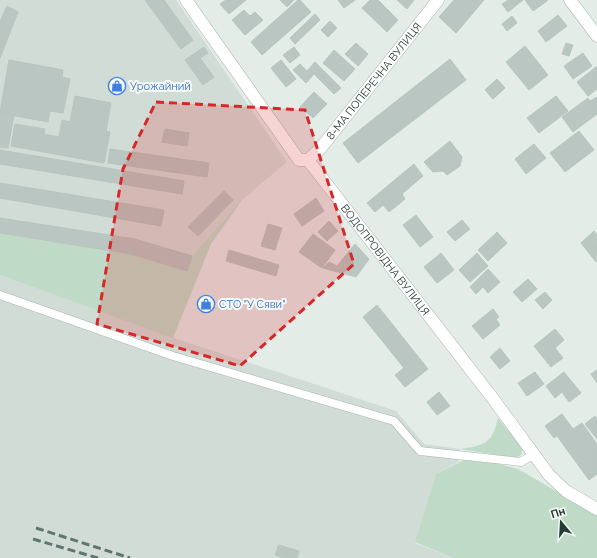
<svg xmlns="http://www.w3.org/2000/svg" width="597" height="558" font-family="Raleway,sans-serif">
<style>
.built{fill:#d2dcd7}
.green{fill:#bfdbc7}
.building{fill:#bac6c1;stroke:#b7c5bf}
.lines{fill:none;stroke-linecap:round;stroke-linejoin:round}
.service-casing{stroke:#a7b4af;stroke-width:9}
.minor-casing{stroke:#a7b4af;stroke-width:13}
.tertiary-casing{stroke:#a7b4af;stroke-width:13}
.service{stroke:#fff;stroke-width:8}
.minor{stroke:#fff;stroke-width:12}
.tertiary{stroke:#fff;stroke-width:12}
.rail{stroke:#607771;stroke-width:3;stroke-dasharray:8 4;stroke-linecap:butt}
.marked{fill:#d62828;fill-opacity:0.2;stroke:#d62828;stroke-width:3;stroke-dasharray:8 5;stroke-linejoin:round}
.labels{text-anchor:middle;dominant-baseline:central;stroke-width:4;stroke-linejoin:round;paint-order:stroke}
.street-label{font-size:11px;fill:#253c35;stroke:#f4f9f6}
.shop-label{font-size:11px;fill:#366cbe;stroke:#f4f9f6;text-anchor:start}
</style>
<rect width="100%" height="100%" fill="#e4ece8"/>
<!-- built -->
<path class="built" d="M0,0H176L287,162L242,200L192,256L187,271L131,254L0,233Z
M0,275L183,341L396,411L424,444L460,449L458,462L436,474L415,543L453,558H0Z"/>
<!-- green -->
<path class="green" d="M242,200L211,244L173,338L0,275V233L131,254L187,271L192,256Z
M498,418L523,449L521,455L516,458L460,449C485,445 492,444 498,418Z
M464,460L495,463L518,469L597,515V558H453L415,542L436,474Z"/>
<!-- building -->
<path class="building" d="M145,0H164L193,40L181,49Z
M226,0H246L229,14L220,4Z
M280,0H294L287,7Z
M298,0H300L311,12L262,55L251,42Z
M338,0H355L344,8Z
M370,0H378L398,20L387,32L362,8Z
M397,0H414L407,9Z
M454,0H484L456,33L439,17Z
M508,0H523L508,12L502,4Z
M525,0H547V1L533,11Z
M7,6L18,12L0,58V22Z
M244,10L250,16L255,12L263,20L245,35L232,20Z
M315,14L320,20L295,44L290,38Z
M558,15L567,26L546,42L538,31Z
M512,16L517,23L507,31L502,24Z
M330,21L337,28L328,37L321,30Z
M356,43L368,54L358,66L345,54Z
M566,43L573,45L569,56L562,54Z
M525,46L548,75L529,90L506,62Z
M204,47L208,53L200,58L214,77L203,85L185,60Z
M294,47L300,55L290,63L283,55Z
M334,50L355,69L344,81L323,63Z
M583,53L592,66L573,79L564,66Z
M450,59L466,80L358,163L343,143Z
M9,60L63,70L62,77L70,79L63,113L50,111L48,122L0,113Z
M281,60L296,79L286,87L271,68Z
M315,62L341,88L334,94L314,74L306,83L293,70L300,64L307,71Z
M597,66V89L588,96L577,82Z
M497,79L505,88L493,99L485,90Z
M314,92L327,104L313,118L300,107Z
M75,96L111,103L106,131L110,132L104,163L11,146L15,124L45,129L44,134L59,137L62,120L70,122Z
M556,96L568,111L539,133L527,118Z
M597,97V114L573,132L562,117L588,98L590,101Z
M0,113L14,115L8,148L0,147Z
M165,129L189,133L187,146L162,142Z
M579,131L594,150L565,172L550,153Z
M450,141L462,157L460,166L447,175L443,171L433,172L424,162Z
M534,144L546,158L526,174L515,159Z
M110,149L209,163L207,177L108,163Z
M0,150L184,181L182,194L0,164Z
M414,164L423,176L402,194L405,199L389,212L383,205L375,212L367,203Z
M0,183L164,210L161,226L0,198Z
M224,191L233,200L198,236L188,227Z
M316,198L324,211L302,226L294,214Z
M416,215L433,237L420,247L403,225Z
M0,218L135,239L192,256L187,271L131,254L0,233Z
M462,220L470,229L455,241L447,232Z
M329,221L338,231L327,241L318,232Z
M268,224L282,228L275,250L261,246Z
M594,231L597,235L596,262L581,243Z
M497,232L507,243L488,261L478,250Z
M313,234L335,250L322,268L299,252Z
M355,244L369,259L356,277L323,268L329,262L337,266Z
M229,250L279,265L276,276L226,261Z
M441,253L454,270L437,283L424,267Z
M477,253L488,266L470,282L459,270Z
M488,269L500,282L488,293L483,287L476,294L470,287Z
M528,279L537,289L522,302L513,292Z
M545,292L552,300L543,309L535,300Z
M377,305L428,369L405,387L395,375L404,368L363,317Z
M493,309L499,317L496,319L500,325L483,339L472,326Z
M555,329L564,340L555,348L563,358L551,367L534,346Z
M500,348L510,361L500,369L490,357Z
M597,370V383L591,374Z
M535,372L544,384L527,396L518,383Z
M564,372L581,393L569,402L562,392L555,398L546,386Z
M439,392L450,406L437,415L427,402Z
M562,414L573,429L582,423L597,444V474L589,480L557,436L554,438L545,426Z
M595,416L597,419V439L585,424Z
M279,545L299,551L297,558H284L275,555Z"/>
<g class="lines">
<defs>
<path id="service" d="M0,295L173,356L394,421L420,451L521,462L534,454"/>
<g id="minor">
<path id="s1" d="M186,0L299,160H308L491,396L549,475L566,491L597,509"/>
<path id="s2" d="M308,160L320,149L438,0"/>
</g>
<path id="tertiary" d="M570,0L597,36"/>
</defs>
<!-- service casing -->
<use href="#service" class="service-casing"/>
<!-- minor casing -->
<use href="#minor" class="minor-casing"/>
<!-- tertiary casing -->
<use href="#tertiary" class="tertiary-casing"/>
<!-- service -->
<use href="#service" class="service"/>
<!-- minor -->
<use href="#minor" class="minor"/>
<!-- tertiary -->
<use href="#tertiary" class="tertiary"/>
<!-- rail -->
<path class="rail" d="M36,528L130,558
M33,539L98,558"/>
</g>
<!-- marked area -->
<path class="marked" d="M156,102L305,110L354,264L240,366L97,324L123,169Z"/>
<!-- icons -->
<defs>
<symbol id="shop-ring" viewBox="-11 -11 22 22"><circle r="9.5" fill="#f4f9f6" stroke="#3f7fe0" stroke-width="1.5"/><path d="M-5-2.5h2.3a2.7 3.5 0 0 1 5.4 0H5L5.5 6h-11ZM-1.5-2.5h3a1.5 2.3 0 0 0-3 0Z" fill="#3f7fe0"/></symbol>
</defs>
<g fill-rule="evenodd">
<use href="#shop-ring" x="107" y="76" width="20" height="20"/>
<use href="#shop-ring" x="196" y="294" width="20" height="20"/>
</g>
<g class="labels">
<!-- street labels -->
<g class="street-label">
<text stroke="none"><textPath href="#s2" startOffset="103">8-МА ПОПЕРЕЧНА ВУЛИЦЯ</textPath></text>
<text stroke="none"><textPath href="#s1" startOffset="331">ВОДОПРОВІДНА ВУЛИЦЯ</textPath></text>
</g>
<!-- shop labels -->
<g class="shop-label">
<text x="130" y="86">Урожайний</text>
<text x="219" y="304">СТО "У Сяви"</text>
</g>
</g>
<!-- north arrow -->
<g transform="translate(561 522) rotate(342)" stroke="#f4f9f6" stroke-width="3" paint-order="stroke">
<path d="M0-3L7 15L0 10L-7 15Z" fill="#253c35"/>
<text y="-6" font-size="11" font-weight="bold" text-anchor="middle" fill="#253c35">Пн</text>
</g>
</svg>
